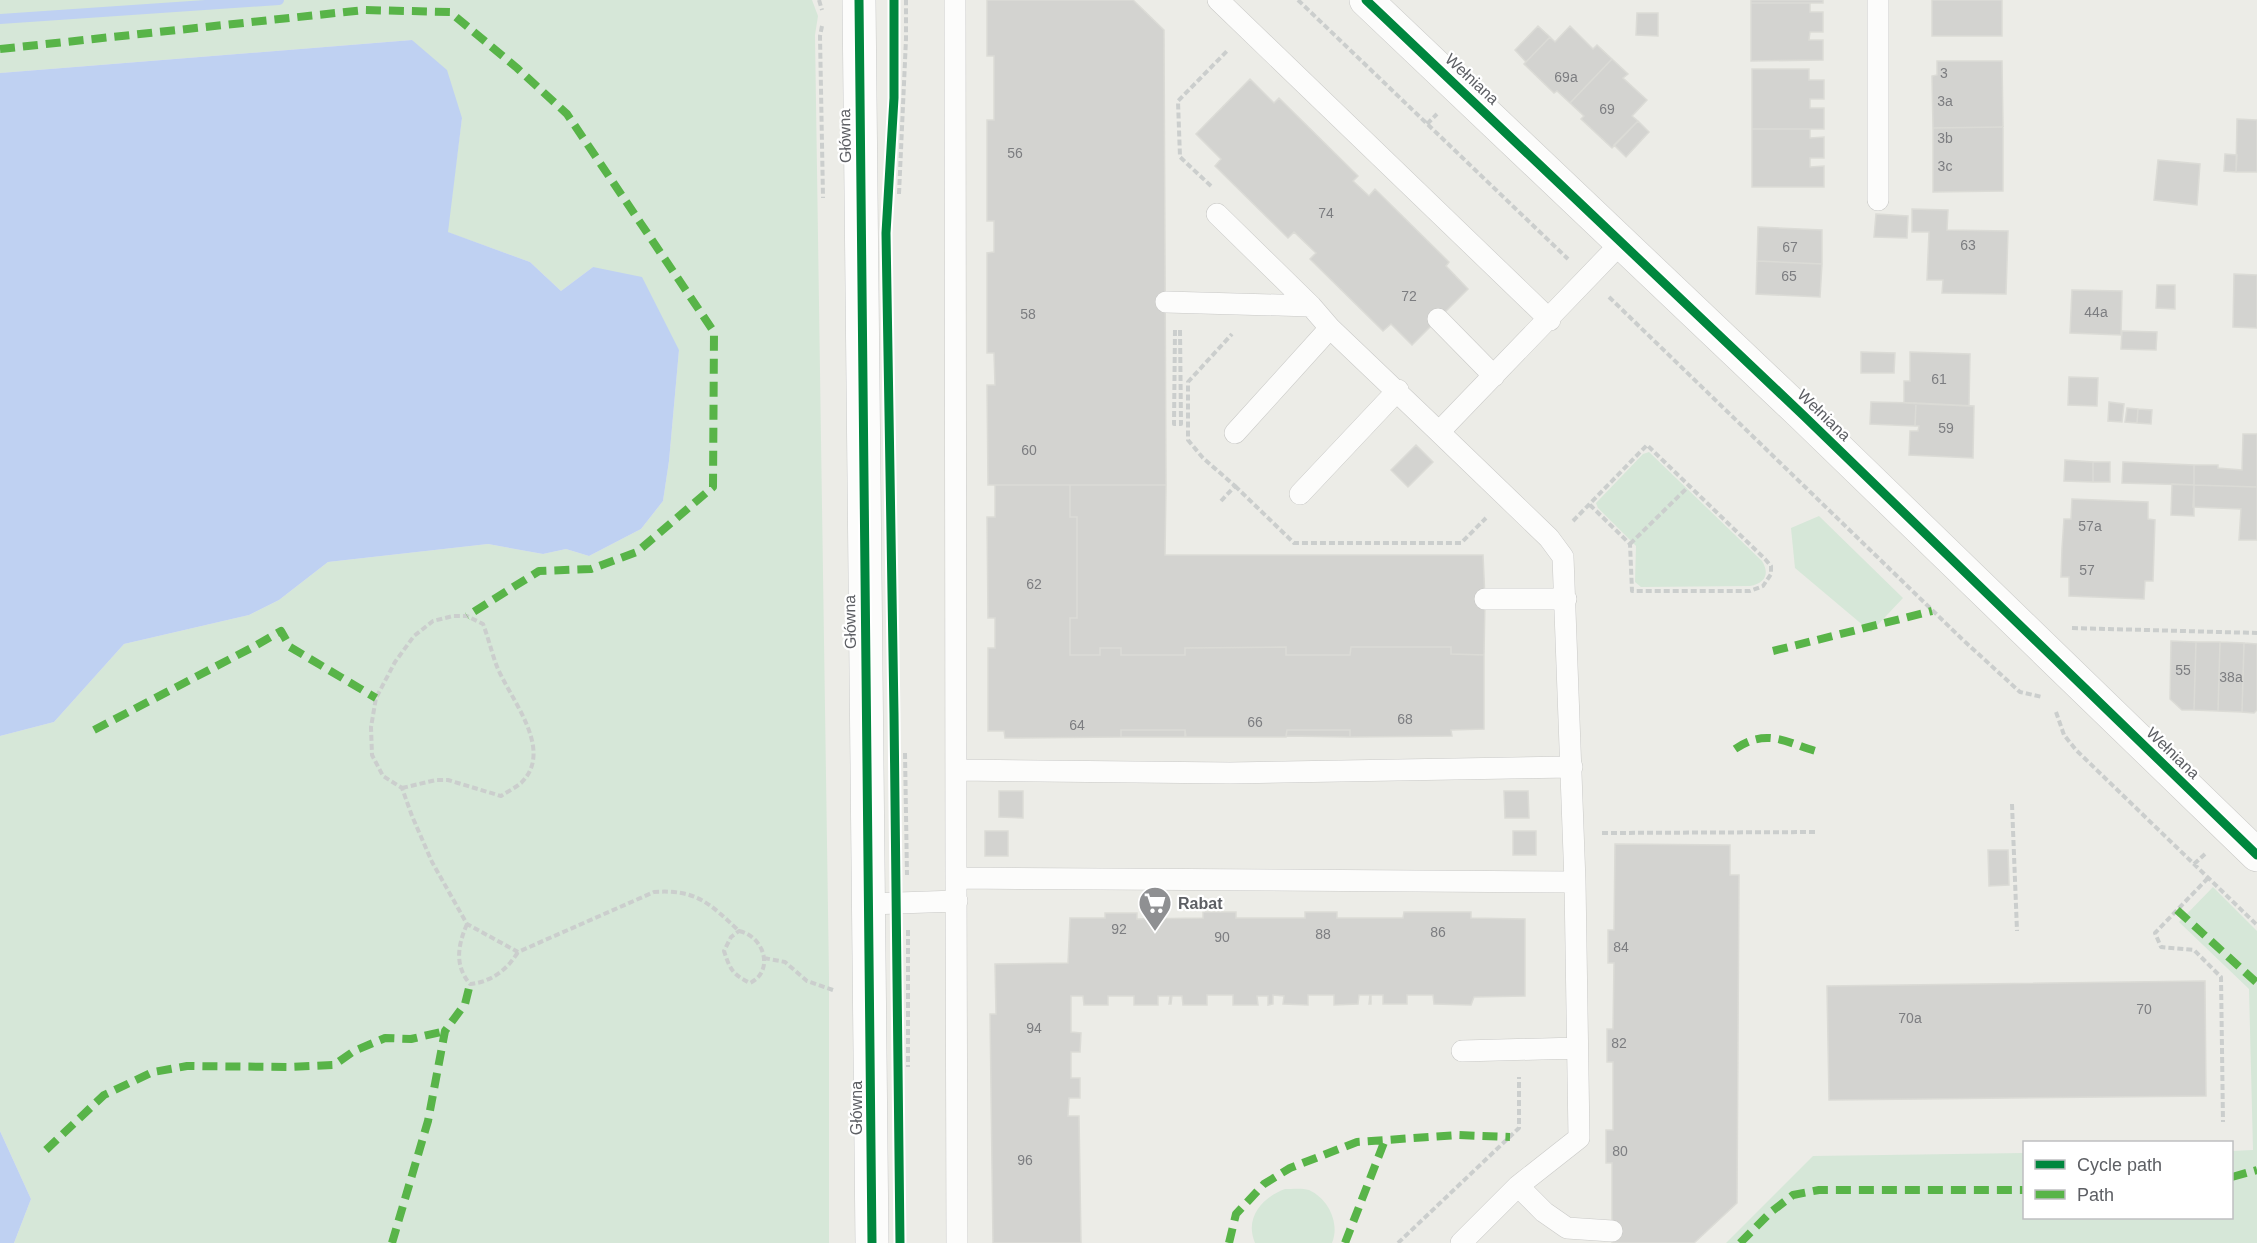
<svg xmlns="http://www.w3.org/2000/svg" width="2257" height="1243" font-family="Arial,sans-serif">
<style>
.green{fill:#d6e7d8}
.water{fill:#bfd1f2}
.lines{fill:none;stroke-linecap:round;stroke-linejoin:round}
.stream{stroke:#bfd1f2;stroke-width:10}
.building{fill:#d3d3d0;stroke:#dbdbd6;stroke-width:1.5}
.lane-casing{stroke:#c9c9c7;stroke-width:22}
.street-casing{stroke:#c9c9c7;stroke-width:34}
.secondary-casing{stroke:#c9cac9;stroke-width:34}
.path{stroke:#cbcecd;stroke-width:4;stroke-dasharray:6 3;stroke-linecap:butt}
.lane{stroke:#fcfcfb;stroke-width:21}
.street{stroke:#fcfcfb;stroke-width:33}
.secondary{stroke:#fcfcfb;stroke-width:33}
.quiet{stroke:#58b448;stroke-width:8;stroke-dasharray:15 8;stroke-linecap:butt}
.cycleway-casing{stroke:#fff;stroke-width:13}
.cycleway{stroke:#00873e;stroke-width:9}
.labels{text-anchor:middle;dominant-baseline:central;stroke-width:4.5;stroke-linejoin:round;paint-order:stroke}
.number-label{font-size:14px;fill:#7c7d80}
.street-label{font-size:16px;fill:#5d5f64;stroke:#fff}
.poi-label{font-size:16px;font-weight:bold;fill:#5d5f64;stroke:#fff;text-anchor:start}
</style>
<rect width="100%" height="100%" fill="#ecece7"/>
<!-- green -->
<path class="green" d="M0,0H812L818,16L815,35L829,977V1243H14L31,1199L0,1131V736L54,722L124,644L249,615L279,600L328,562L488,544L543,554L566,549L589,556L641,529L663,501L669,461L679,350L593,267L561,291L530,262L447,232L462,118L412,40L0,73Z
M1649,452L1762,561C1770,574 1765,583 1750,586L1641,587L1635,582L1636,546L1598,508L1596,503L1643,454Z
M1819,516L1903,598L1871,632L1795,568L1791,528Z
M2213,887L2257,931V1243H1726L1813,1156L2024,1153V1218H2232V1151L2253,1150L2249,989L2179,922Z
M1285,1189C1292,1189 1303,1188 1309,1190C1329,1199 1340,1224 1332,1243H1255C1244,1217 1263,1197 1285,1189Z"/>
<!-- water -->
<path class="water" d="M412,40L447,70L462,118L448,232L530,262L561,291L593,267L642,277L679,350L669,461L663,501L641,529L589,556L566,549L543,554L488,544L328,562L279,600L249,615L124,644L54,722L0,736V73Z
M0,1131L31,1199L14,1243H0Z"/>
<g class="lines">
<!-- stream -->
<path class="stream" d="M0,19L279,0"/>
</g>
<!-- building -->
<path class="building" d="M987,0H1133L1164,30L1166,485H988L987,385H995L994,353H987V253L994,252V221H987V120H994V56H987Z
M1751,0H1823V3H1751Z
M1932,0H2002V36H1932Z
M1751,3H1810V12H1823V32H1810L1809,40H1823V60L1751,61Z
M1637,13H1658V36L1636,35Z
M1538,26L1550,37L1526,62L1515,50Z
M1570,26L1593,49L1597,45L1612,59L1570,103L1557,91L1554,93L1524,64L1550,37L1555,42Z
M1612,59L1628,74L1623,78L1647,100L1632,116L1638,121L1612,148L1581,119L1584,116L1570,103Z
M1937,61H2002L2003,127L1933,128L1932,76L1937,75Z
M1752,69H1809V80H1824V99H1810V108H1824V129H1752Z
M1250,79L1274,103L1279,98L1358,176L1353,181L1369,196L1375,189L1449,262L1446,266L1468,289L1412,345L1391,324L1383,331L1310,259L1316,253L1294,232L1288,238L1215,166L1221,159L1196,134Z
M2237,119L2257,120V172H2236Z
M1638,121L1649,132L1626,157L1614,145Z
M2003,127V191L1933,192V128Z
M1752,129H1810V138L1824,137V158H1810V167L1824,166V187H1752Z
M2225,154L2237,155L2236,172L2224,171Z
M2158,160L2200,164L2197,205L2154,200Z
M1912,209L1948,210L1947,230L2008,231L2006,294L1942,293L1943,280H1927L1929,232H1912Z
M1876,214L1908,216L1907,238L1874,237Z
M1758,227L1822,230V264L1757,261Z
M1757,261L1822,264L1820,297L1756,294Z
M2234,274L2257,275V328L2233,327Z
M2157,285H2175V309L2156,308Z
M2072,290L2122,291L2121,335L2070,333Z
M2122,331L2157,332L2156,350L2121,349Z
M1861,352L1895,353L1894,373H1861Z
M1910,352L1970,354L1969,406L1904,403V381H1910Z
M2069,377L2098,378L2097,406L2068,405Z
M1871,402L1916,403L1915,426L1870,424Z
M2109,402L2124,404L2122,422L2108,421Z
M1916,403L1974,406L1973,458L1909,455L1910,431H1918L1919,426H1915Z
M2127,408L2138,409L2137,423L2125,422Z
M2138,409L2152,410L2151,424L2137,423Z
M2243,434H2257V487L2194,485V465H2218V468L2242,470Z
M1416,445L1433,462L1408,487L1391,470Z
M2065,460L2093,462V482L2064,481Z
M2093,462H2110V482H2093Z
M2123,462L2194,465V485L2122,483Z
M2172,484L2194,485V516L2171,515Z
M995,485H1070V517H1077V618H1070V655H1100V648H1121V655H1185V648L1286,647V655H1350L1351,647H1451V654L1484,655V729L1451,730L1452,736L1350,737V730H1287L1286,737H1186L1185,730H1121V737L1005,738L1004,731H988V648H995V618H988L987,517H995Z
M1070,485H1166L1165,555H1483L1485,599L1484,655L1451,654V647H1351L1350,655H1286V647L1185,648V655H1121V648H1100V655H1070V618H1077V517H1070Z
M2194,485L2257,487V540H2239L2241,509L2193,507Z
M2072,499L2148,502V519L2155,520L2154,550L2153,581H2145L2144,599L2069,596V577H2061L2062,548L2064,519H2071Z
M2171,641L2196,642L2194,710H2182L2170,699Z
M2196,642H2220L2218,711L2194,710Z
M2220,642L2244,643L2242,712L2218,711Z
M2244,643L2257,644V710L2254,713L2242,712Z
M1121,730H1185V737H1121Z
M1287,730H1350V737L1286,736Z
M999,791H1023V818L999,817Z
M1504,791H1528L1529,818H1505Z
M985,831H1008V856H985Z
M1513,831H1536V855H1513Z
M1615,844L1730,845V875H1739L1737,1203L1694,1243H1612V1163H1606V1130H1613V1062H1607V1029H1613L1614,963H1608V930H1614Z
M1988,850H2008L2009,885L1989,886Z
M1203,912H1236V918H1305V912H1337V918H1403L1404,912H1471V918L1525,919V996L1474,997L1471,1005L1434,1004L1433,995H1407V1004H1383V995H1371V1004H1369L1370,995H1359L1358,1004L1334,1005V995H1308V1005L1283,1004L1284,996L1273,995V1004L1268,1005V996H1257L1258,1005H1233V995H1207V1005H1183L1182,996H1172L1171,1004H1169L1170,996H1158V1005H1134V996H1108V1005H1084L1083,996H1071V1032L1081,1033L1080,1052H1071V1078H1080V1098H1069L1068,1116H1079L1081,1243H993L990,1014H996L995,964L1068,963L1070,918H1105V913H1137V919L1203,918Z
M2205,981L2206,1096L1829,1100L1827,986Z"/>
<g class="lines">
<defs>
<path id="lane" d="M955,0L956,878
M1218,0L1550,320
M1878,0V200
M1217,214L1311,306L1330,328L1439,432L1622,242
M1166,302L1311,306
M1438,319L1494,376
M1439,432L1549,538L1563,557L1575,882L1579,1138L1518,1186L1461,1243
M1235,433L1330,328
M1300,494L1398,390
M1485,599H1566
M957,770L1230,773L1572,767
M869,904L957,901
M1462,1051L1577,1048
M1518,1186L1544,1212L1567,1228L1612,1231
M957,1243L956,878L1575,882"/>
<path id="street" d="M1366,0L1804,416L2257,855"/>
<path id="secondary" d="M859,0L872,1243"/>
</defs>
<!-- lane casing -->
<use href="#lane" class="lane-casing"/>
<!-- street casing -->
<use href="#street" class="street-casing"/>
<!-- secondary casing -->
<use href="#secondary" class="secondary-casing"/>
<!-- path -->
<path class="path" d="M819,0L822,10
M1298,0L1568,259
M822,26L820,36L823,198
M1427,124L1437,114
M1211,186L1180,157L1178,101L1228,50
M899,194L906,39V0
M1609,297L1962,639L2020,692L2042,697
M1175,330L1174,424H1181L1180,330
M1235,486L1294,543H1461L1486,518
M1221,501L1235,486L1203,458L1188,440V382L1232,334
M1573,521L1647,445L1765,559L1771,566V574L1763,586L1750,591H1632L1630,544L1589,504
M1630,544L1689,486
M2072,628L2257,633
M2056,712L2064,735L2076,750L2257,925
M905,753L907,875
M402,788L436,780H448L501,796C507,792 515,788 521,783C556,749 508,697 496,664C491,650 488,637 483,624L467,616H453L433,621L414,636L395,662L376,698L371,727L372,755L383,776L402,788L412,816L432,862L467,924L518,952L654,892C697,889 710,904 739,931
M2012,804L2017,931
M1602,833L1818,832
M2194,864L2205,854
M2208,878L2155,933L2161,947L2194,950L2221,977L2223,1122
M467,924C458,945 454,965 470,984C491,982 507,970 518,952
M908,930V1067
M739,931C764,936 775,971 750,983C732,974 730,969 724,951L731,937Z
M764,958L785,962L807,981L833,990
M1398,1243L1519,1128V1077"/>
<!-- lane -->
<use href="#lane" class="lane"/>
<!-- street -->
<use href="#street" class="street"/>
<!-- secondary -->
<use href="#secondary" class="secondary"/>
<!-- quiet -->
<path class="quiet" d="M0,49L364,10L450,12L517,68L567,114L714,332L713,487L637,552L591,569L539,571L467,616
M1773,651L1932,611
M94,730L255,646L281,631L290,647L376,698
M1735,749C1768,727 1786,743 1819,752
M2177,910L2257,983
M46,1150L104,1095L153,1072L187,1066L287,1067L334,1065L354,1051L385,1038L411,1039L445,1031
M2232,1177L2257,1170
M392,1243L428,1121L445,1031L465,1004L470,984
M1229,1243L1236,1214L1264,1184L1290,1168L1357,1142L1457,1135L1510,1137
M1345,1243L1385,1140
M1740,1243L1771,1212L1793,1195L1819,1190H2024"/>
<defs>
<path id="cycleway" d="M859,0L872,1243
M894,0V98L886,233L894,713L900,1243
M1366,0L1804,416L2257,855"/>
</defs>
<!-- cycleway casing -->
<use href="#cycleway" class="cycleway-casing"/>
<!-- cycleway -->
<use href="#cycleway" class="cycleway"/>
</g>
<!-- icons -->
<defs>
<symbol id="supermarket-pin" viewBox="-11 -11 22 30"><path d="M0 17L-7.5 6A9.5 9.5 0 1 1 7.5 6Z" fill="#8f9092" stroke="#fff"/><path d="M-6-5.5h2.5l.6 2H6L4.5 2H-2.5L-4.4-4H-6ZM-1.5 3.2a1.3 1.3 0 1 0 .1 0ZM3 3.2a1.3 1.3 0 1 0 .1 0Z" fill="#fff"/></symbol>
</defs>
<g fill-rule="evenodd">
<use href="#supermarket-pin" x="1136" y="884" width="38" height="52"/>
</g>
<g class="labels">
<!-- number labels -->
<g class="number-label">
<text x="1944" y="73">3</text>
<text x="1566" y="77">69a</text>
<text x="1945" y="101">3a</text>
<text x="1607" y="109">69</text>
<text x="1945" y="138">3b</text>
<text x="1015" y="153">56</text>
<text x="1945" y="166">3c</text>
<text x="1326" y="213">74</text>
<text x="1968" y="245">63</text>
<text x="1790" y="247">67</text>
<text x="1789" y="276">65</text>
<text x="1409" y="296">72</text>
<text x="2096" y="312">44a</text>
<text x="1028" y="314">58</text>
<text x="1939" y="379">61</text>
<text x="1946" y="428">59</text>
<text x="1029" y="450">60</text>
<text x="2090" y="526">57a</text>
<text x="2087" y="570">57</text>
<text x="1034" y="584">62</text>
<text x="2183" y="670">55</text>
<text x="2231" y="677">38a</text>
<text x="1405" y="719">68</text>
<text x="1255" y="722">66</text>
<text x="1077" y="725">64</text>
<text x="1119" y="929">92</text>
<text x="1438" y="932">86</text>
<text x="1323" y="934">88</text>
<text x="1222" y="937">90</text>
<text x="1621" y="947">84</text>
<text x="2144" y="1009">70</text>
<text x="1910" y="1018">70a</text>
<text x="1034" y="1028">94</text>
<text x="1619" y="1043">82</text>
<text x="1620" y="1151">80</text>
<text x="1025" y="1160">96</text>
</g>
<!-- street labels -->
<g class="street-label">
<text transform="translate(1472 79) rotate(43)">Wełniana</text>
<text transform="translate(845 136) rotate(-91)">Główna</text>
<text transform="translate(1824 415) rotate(44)">Wełniana</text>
<text transform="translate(850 622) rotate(-91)">Główna</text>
<text transform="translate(2173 753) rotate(44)">Wełniana</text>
<text transform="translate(856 1108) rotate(-90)">Główna</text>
</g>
<!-- poi labels -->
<g class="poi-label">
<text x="1178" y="903">Rabat</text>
</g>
</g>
<!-- legend -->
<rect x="2023" y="1141" width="210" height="78" fill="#ffffff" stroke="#bebfc1" stroke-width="1.5"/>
<rect x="2035" y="1160" width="30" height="9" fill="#00873e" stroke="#bebfc1" stroke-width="1.5"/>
<text x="2077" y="1171" font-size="18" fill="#5d5f64">Cycle path</text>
<rect x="2035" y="1190" width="30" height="9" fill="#58b448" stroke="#bebfc1" stroke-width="1.5"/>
<text x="2077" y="1201" font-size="18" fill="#5d5f64">Path</text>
</svg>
